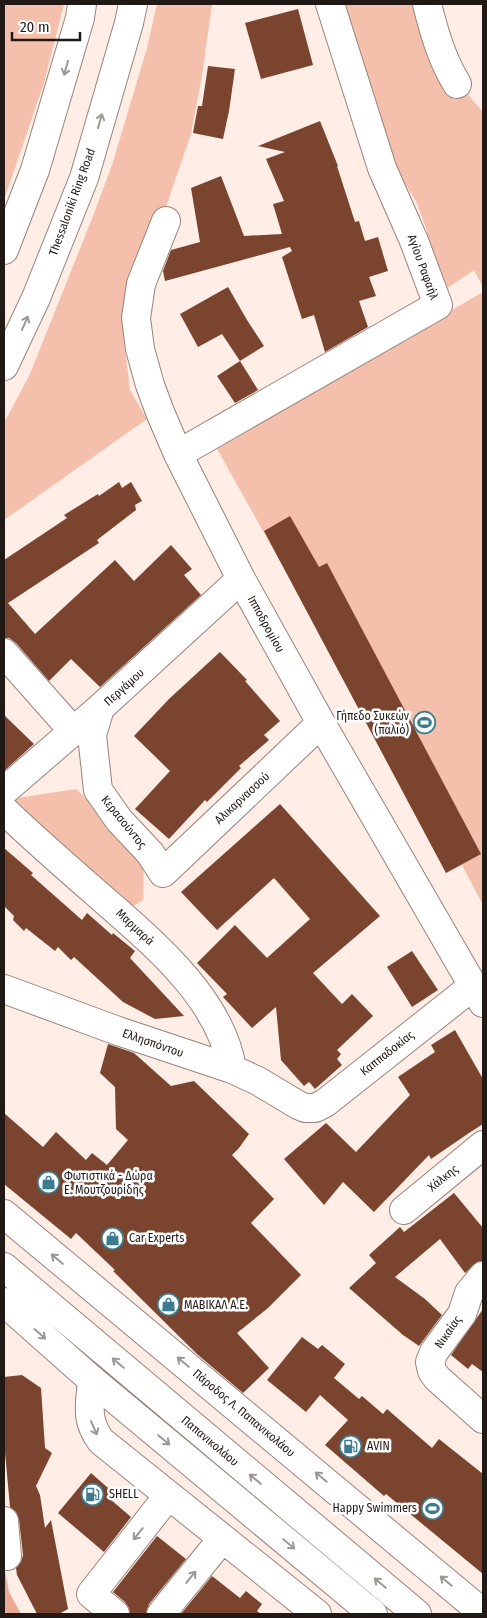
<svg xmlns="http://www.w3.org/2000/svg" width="487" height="1618" font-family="'Fira Sans Condensed',sans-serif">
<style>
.green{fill:#f4c0ac}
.forest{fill:#ebab93}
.building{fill:#7b442f}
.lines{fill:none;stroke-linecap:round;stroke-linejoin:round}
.minor-casing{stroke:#97837b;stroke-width:30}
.secondary-casing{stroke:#97837b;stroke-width:30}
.trunk-casing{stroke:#97837b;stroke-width:30}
.minor{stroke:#fff;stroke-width:28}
.secondary{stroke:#fff;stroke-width:28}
.trunk{stroke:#fff;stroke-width:28}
.oneway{stroke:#9b9896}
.labels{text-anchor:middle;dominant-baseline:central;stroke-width:5;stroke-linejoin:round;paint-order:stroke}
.street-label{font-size:12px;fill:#201916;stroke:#fff}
.poi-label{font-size:12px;fill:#201916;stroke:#fff;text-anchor:start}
</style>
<rect width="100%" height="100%" fill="#ffede6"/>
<!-- green -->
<path class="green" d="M4,4H64L44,83L4,200Z
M157,4H212L202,76L191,134L164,213L126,310L124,342L130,390L147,419L4,520V423L30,374L93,216L112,165L127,115L147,48Z
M344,4H418L460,82L470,97L483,112V287L474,270L449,287L440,284L426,228L416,201L386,153Z
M483,292V905L462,865L446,873L291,581L216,447Z
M76,789L144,854L143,900L123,913L4,800Z"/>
<!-- forest -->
<path class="forest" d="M4,1566L9,1592L21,1614H4Z"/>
<!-- building -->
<path class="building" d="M298,9L313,65L261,79L245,23Z
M208,66L235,69L229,111L223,139L193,133L198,106H202Z
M320,121L338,166H337L355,222L359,221L365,241L378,237L388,271L369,277L376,296L359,301L368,327L325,352L314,315L302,319L282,257L292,251L290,247L165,281L163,271L171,250L200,242L191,188L221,176L244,236L282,234L273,204L284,201L266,159L285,152L258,146Z
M228,287L247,320L264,346L240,361L222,334L198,347L180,314Z
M240,361L258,390L235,403L217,376Z
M119,482L122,488L131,482L142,501L135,505L136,510L97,540L99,543L8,603L35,634L115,560L134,581L171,545L192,569L184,575L201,595L100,687L71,659L49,681L16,643L9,638H4V560L67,518L64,515L98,494L99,496Z
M290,516L319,567L327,563L481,854L446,873L264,531Z
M220,652L247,680L245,681L280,721L264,735L269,740L239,766L241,768L207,802L205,800L169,839L135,809L170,771L134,736L169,699Z
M4,715L34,744L4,771Z
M280,804L380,916L313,973L342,1004L352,994L373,1016L337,1050L341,1054L337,1059L342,1065L315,1089L309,1082L304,1086L281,1060L276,1007L252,1028L223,997L227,994L197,963L235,925L267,958L310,919L274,878L217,930L181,892Z
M4,848L33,873L31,875L82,920L87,913L112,935L113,933L135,951L130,958L184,1016L155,1019L123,1002L74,957L71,960L58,947L55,951L26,928L24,931L13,920L14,916L4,906Z
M412,951L438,990L412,1007L387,967Z
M455,1030L483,1079V1124L469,1133L431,1159L429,1155L374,1212L343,1182L324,1205L284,1159L326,1123L356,1152L410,1095L398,1077L435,1052L431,1045Z
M108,1044L134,1053L171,1086L194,1081L249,1134L239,1148L232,1155L274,1199L251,1223L301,1275L268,1308L237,1333L269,1368L243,1393L197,1354L113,1271L115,1270L76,1233L71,1239L4,1184V1113L43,1147L56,1132L86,1160L92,1153L107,1165L128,1140L116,1129L115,1087L100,1073Z
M454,1193L483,1228V1261L477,1262L465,1273L440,1239L395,1277L425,1299L442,1315L419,1346L403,1335L349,1288L376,1263L369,1255L400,1227L404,1232Z
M483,1309V1372L472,1364L468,1369L451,1355Z
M302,1337L318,1349L322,1345L345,1364L334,1378L359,1399L362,1396L383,1414L387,1409L432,1448L439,1439L483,1474V1574L386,1494L384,1496L325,1445L348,1420L320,1395L306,1412L267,1380Z
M22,1375L41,1388L45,1448L52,1453L36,1486L40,1495L45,1528L51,1520L68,1609L59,1614H37L17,1575L16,1568L21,1562L23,1555L19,1519L16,1512L10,1507L4,1442V1377Z
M91,1473L115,1494L110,1499L131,1517L104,1552L58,1513Z
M157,1536L186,1559L149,1604L146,1614H130L129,1608L125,1602L113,1592Z
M212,1576L240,1598L246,1591L262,1604L257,1611L261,1614H181Z"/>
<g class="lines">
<defs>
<path id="minor" d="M427,4C434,32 442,60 457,84
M166,221L141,284L136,318L140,349L150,385L160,412L178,454L241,579L321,723L483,1003
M178,454L438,305L414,241L382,168L330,4
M4,653L74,732
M100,708L92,735L98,790L119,820L150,853L163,873L321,723
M4,791L100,708L241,579
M4,810C33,838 64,865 95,892C147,938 221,996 232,1069
M4,989L118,1031L232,1069L258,1081L298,1105L305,1108H315L325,1103L473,986
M404,1210L483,1145
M4,1214L483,1613
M483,1276L469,1293L462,1314L434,1352L430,1362L432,1371L437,1378L483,1419
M92,1380C90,1406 85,1419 101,1441L317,1614
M4,1521L7,1556
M115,1614L91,1594L168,1496
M161,1614L222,1539"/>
<path id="secondary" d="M4,1267L417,1614
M4,1302L92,1380L373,1614"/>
<path id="trunk" d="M4,250L35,170L80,18L82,4
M4,366L36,298L84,178L129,23L133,4"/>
</defs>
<!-- minor casing -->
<use href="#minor" class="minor-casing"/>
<!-- secondary casing -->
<use href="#secondary" class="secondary-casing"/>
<!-- trunk casing -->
<use href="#trunk" class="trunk-casing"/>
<!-- minor -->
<use href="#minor" class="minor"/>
<!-- secondary -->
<use href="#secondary" class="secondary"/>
<!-- trunk -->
<use href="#trunk" class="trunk"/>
</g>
<!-- one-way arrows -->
<defs><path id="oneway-shaft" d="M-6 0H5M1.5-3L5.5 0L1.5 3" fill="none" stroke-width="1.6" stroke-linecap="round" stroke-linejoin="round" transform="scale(1.25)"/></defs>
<g class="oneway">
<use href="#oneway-shaft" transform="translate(66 68) rotate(106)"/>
<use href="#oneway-shaft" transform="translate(100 121) rotate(-74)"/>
<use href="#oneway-shaft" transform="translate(25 323) rotate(-66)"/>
<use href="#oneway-shaft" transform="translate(57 1259) rotate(-140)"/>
<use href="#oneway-shaft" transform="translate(40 1334) rotate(41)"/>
<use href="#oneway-shaft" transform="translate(183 1362) rotate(-140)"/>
<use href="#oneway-shaft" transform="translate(118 1363) rotate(-140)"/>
<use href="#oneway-shaft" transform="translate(94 1428) rotate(66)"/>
<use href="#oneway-shaft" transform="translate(164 1440) rotate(40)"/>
<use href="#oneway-shaft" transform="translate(321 1477) rotate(-140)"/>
<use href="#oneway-shaft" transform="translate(255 1479) rotate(-140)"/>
<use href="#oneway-shaft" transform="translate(138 1534) rotate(129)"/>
<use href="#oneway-shaft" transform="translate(289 1544) rotate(40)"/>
<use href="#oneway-shaft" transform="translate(191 1577) rotate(-51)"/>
<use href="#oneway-shaft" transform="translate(446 1581) rotate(-140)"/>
<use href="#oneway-shaft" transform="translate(380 1583) rotate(-140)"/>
</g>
<!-- icons -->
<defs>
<symbol id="stadium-ring" viewBox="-11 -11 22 22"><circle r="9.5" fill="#fff" stroke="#3d7c90" stroke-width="1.5"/><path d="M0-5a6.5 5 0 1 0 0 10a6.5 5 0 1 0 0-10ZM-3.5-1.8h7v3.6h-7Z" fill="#3d7c90"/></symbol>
<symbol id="shop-ring" viewBox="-11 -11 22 22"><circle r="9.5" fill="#fff" stroke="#3d7c90" stroke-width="1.5"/><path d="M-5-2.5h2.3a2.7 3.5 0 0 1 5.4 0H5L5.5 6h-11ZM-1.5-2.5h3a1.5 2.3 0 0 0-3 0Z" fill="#3d7c90"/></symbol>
<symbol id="fuel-ring" viewBox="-11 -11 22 22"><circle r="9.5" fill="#fff" stroke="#3d7c90" stroke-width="1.5"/><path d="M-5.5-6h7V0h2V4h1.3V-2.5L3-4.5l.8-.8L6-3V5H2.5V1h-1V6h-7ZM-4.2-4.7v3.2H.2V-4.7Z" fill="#3d7c90"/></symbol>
</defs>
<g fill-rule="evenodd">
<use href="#stadium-ring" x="412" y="710" width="25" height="25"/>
<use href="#shop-ring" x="36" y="1170" width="25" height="25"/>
<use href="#shop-ring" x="100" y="1226" width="25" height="25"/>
<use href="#shop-ring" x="156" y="1292" width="25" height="25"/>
<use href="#fuel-ring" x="338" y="1434" width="25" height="25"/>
<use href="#fuel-ring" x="80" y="1482" width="25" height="25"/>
<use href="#stadium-ring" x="420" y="1496" width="25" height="25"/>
</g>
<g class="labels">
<!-- street labels -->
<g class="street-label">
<text transform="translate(72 202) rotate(-70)">Thessaloniki Ring Road</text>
<text transform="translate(423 267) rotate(70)">Αγίου Ραφαήλ</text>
<text transform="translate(266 624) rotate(61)">Ιπποδρομίου</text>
<text transform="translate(124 687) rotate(-42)">Περγάμου</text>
<text transform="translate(242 798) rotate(-43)">Αλικαρνασσού</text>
<text transform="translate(124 822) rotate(51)">Κερασούντος</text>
<text transform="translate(135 927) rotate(43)">Μαρμαρά</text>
<text transform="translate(153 1043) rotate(19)">Ελλησπόντου</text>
<text transform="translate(387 1053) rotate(-38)">Καππαδοκίας</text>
<text transform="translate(443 1178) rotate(-39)">Χάλκης</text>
<text transform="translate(448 1332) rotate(-55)">Νικαίας</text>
<text transform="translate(244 1413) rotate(40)">Πάροδος Λ. Παπανικολάου</text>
<text transform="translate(210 1441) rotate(40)">Παπανικολάου</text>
</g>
<!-- poi labels -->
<g class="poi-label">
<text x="409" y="716" text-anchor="end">Γήπεδο Συκεών<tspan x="409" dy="14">(παλιό)</tspan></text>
<text x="64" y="1176">Φωτιστικά - Δώρα<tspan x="64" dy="14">Ε. Μουτζουρίδης</tspan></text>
<text x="129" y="1238">Car Experts</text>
<text x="184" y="1305">ΜΑΒΙΚΑΛ Α.Ε.</text>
<text x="367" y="1446">AVIN</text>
<text x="109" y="1494">SHELL</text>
<text x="417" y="1508" text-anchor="end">Happy Swimmers</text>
</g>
</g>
<!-- border -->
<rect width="487" height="1618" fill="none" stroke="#201916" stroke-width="10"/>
<!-- scale -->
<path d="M12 32v8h68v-8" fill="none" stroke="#201916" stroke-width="2.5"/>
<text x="20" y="32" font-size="15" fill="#201916" stroke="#ffffff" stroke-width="4" paint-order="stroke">20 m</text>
</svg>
